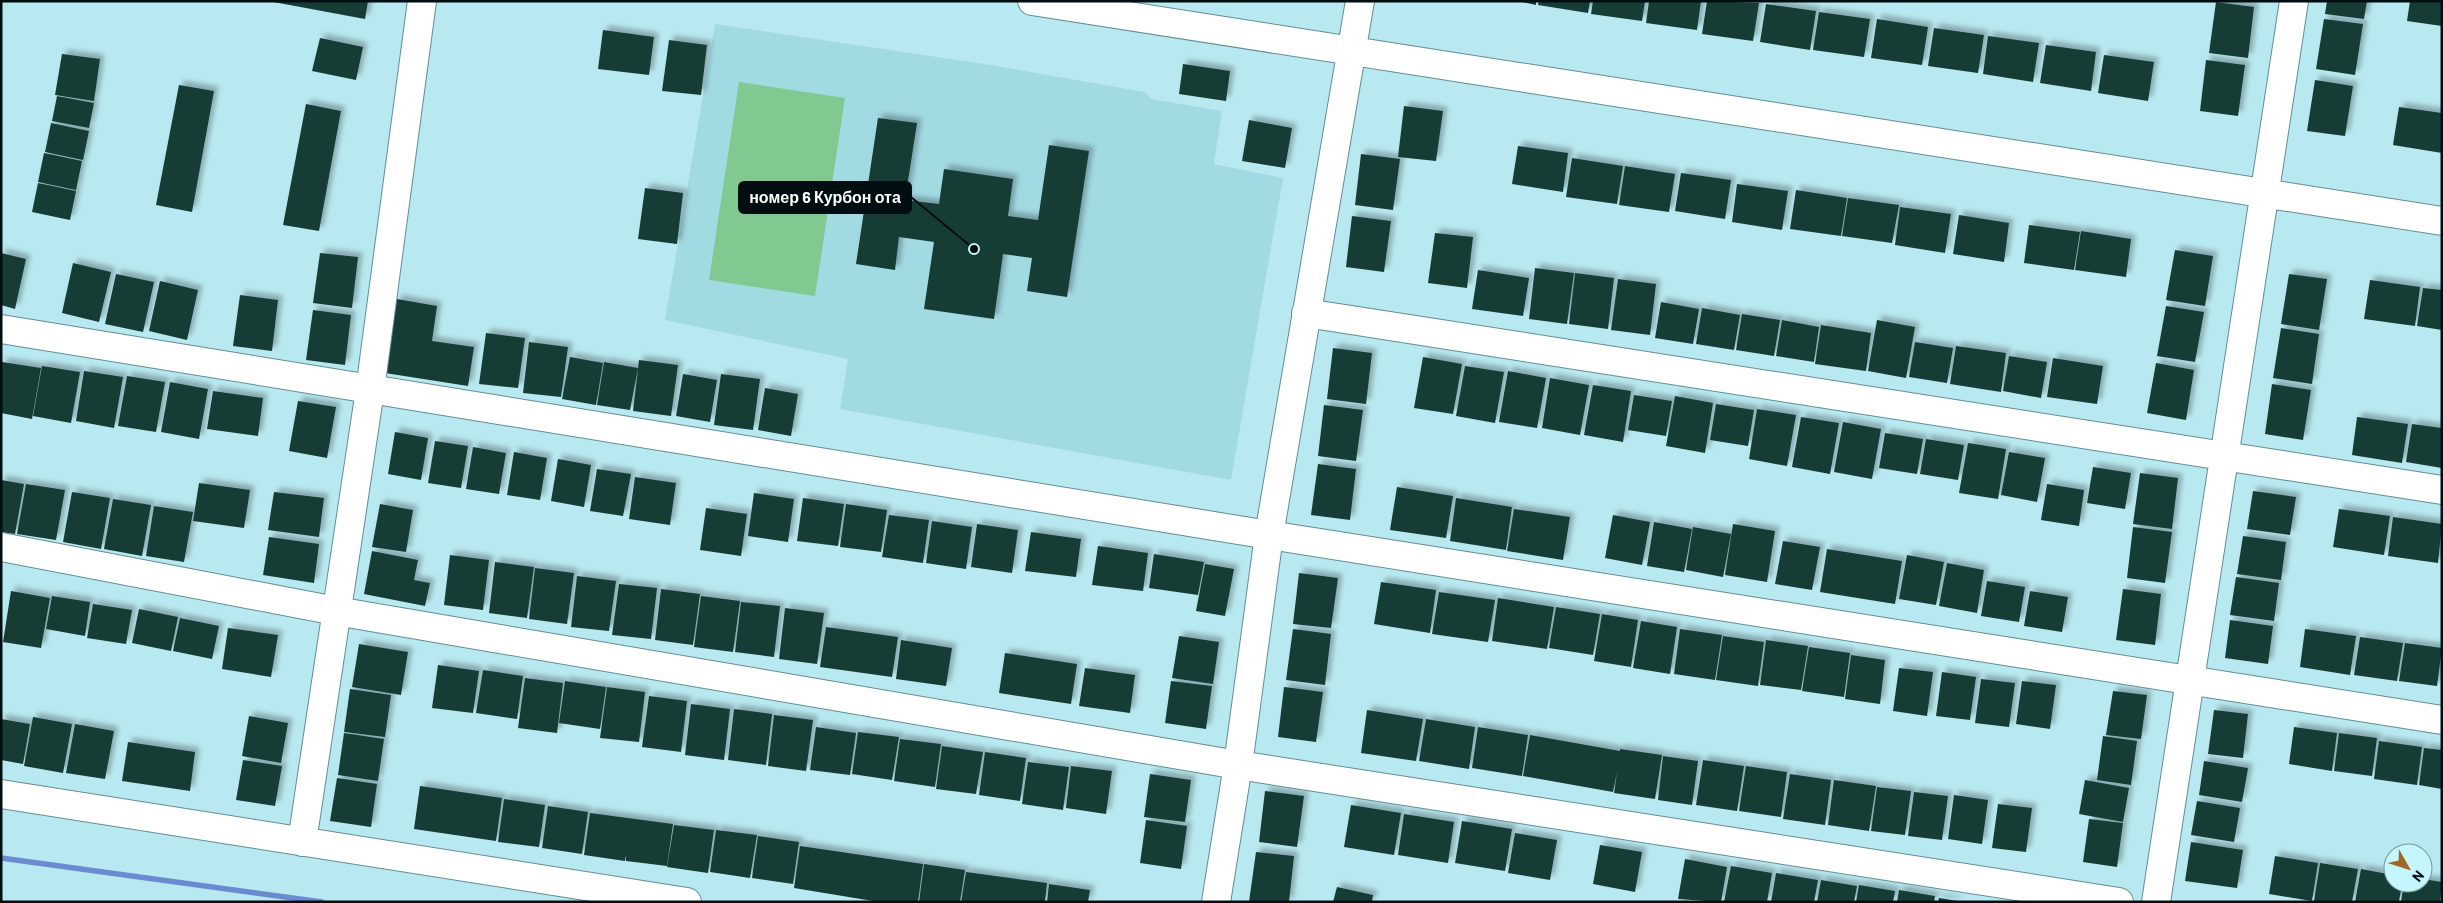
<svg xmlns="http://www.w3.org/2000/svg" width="2443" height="903" font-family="Barlow,sans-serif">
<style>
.built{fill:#a2dae2}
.green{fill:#81c891}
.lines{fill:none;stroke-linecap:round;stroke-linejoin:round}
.stream{stroke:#6a8bd1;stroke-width:5.5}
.building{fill:#173c35;filter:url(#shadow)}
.minor-casing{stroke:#628e95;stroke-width:30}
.minor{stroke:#fff;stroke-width:28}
.leader{fill:none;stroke:#010e11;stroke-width:2}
.callout-dot{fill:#010e11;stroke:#c6f6fd;stroke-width:2}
.callout{fill:#010e11;stroke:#010e11;stroke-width:2}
.callout-label{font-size:16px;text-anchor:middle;font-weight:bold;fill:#fff}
</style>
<defs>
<filter id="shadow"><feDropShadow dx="4.5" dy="-4.5" stdDeviation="2.5" flood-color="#0004"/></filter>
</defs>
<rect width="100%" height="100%" fill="#b9e9f0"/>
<!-- built -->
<path class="built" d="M715,24L991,65L1145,92L1151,99L1222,111L1214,164L1283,178L1231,480L840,409L848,359L665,320Z"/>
<!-- green -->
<path class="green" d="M739,82L845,98L815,296L709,280Z"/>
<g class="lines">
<!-- stream -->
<path class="stream" d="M1,858L322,902"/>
</g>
<!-- building -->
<path class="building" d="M268,1H368L365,19Z
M1518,1H1536V5Z
M1539,1H1590L1588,13L1538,5Z
M1593,1H1645L1642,21L1591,14Z
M1649,1H1701L1697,30L1646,23Z
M1707,1L1759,3L1753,41L1702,34Z
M2327,1H2367L2364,19L2325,14Z
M2410,1H2442V26L2407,21Z
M2216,2L2254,7L2248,58L2209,53Z
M1766,4L1816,11L1810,50L1760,42Z
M1819,12L1870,19L1864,57L1813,50Z
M1877,19L1928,27L1922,65L1871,58Z
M2324,19L2363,24L2355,75L2316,69Z
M1934,28L1984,35L1978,73L1928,66Z
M603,30L654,37L649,75L598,69Z
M1988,36L2039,43L2033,82L1983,74Z
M320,38L363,47L356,80L312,71Z
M669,40L707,45L701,95L662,91Z
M2046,45L2096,52L2091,91L2040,83Z
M62,54L100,59L94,101L55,95Z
M2104,55L2154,62L2148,101L2098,93Z
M2206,60L2245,65L2238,116L2200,111Z
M1183,64L1230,71L1226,101L1179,94Z
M2315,80L2353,86L2345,136L2307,131Z
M179,85L214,91L192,212L156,205Z
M57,96L94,103L89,128L52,121Z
M306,104L341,111L319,231L283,225Z
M1404,106L1443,111L1436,161L1398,157Z
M2399,107L2442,113V153L2393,145Z
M878,118L917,123L905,200L939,204L944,169L1013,179L1008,216L1038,220L1049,145L1089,151L1067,297L1027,291L1032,258L1003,254L994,319L924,309L934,242L899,237L895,270L856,264Z
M1249,120L1292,128L1285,168L1242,161Z
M51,123L89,131L83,160L45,152Z
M1518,146L1568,153L1563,192L1512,184Z
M44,153L82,161L76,190L38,182Z
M1361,154L1400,159L1393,210L1355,205Z
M1572,158L1623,166L1617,204L1566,197Z
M1625,166L1675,174L1669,212L1619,205Z
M1681,173L1731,180L1725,219L1675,211Z
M38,183L76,191L70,220L32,212Z
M1737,184L1788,191L1782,230L1732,222Z
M645,188L683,193L677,244L638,239Z
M1796,190L1847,198L1841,236L1790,229Z
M1848,198L1899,205L1892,243L1842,236Z
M1900,207L1951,214L1945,253L1895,245Z
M1959,215L2009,223L2004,262L1953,254Z
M1352,216L1391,221L1384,272L1346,267Z
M2029,225L2080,232L2074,270L2024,263Z
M2081,231L2131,239L2126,277L2075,270Z
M1435,233L1473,237L1467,288L1428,283Z
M2175,250L2213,256L2205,306L2166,300Z
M1,253L26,259L15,309L1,305Z
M320,253L358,257L352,308L313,303Z
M73,263L111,272L99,322L62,313Z
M1535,268L1574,273L1567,324L1529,319Z
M1478,270L1529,278L1523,316L1472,309Z
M1575,273L1614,278L1608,329L1569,324Z
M116,274L154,282L143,332L105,324Z
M2289,274L2327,279L2319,330L2281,324Z
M1618,279L1656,284L1650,335L1611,330Z
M2370,280L2420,287L2415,326L2364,319Z
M160,281L198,290L187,340L149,331Z
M2423,288L2442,290V330L2417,326Z
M240,295L278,300L272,351L233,346Z
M397,299L437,306L432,341L474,347L468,386L385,373Z
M1661,302L1699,309L1693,344L1655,338Z
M2166,306L2204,312L2195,362L2157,356Z
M1702,308L1740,315L1734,350L1696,344Z
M313,310L351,315L345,365L306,360Z
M1742,314L1780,320L1774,356L1736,350Z
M1782,320L1819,327L1814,362L1776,356Z
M1877,320L1915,327L1906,378L1868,371Z
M1821,325L1871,333L1866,371L1815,364Z
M2281,328L2319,334L2312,384L2273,378Z
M486,333L525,338L518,388L479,384Z
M529,342L568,347L561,397L523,393Z
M1915,342L1953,348L1947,383L1909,377Z
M1956,346L2006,353L2001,392L1950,384Z
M1333,348L1372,353L1366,404L1327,399Z
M2009,356L2047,362L2041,398L2003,391Z
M570,357L603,363L596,405L562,399Z
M1423,357L1462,364L1453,414L1414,408Z
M2053,358L2103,366L2097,404L2047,397Z
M639,360L678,365L671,416L633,411Z
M2,362L41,368L32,419L1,413Z
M604,362L638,368L630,410L597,405Z
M2156,363L2194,370L2186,420L2147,413Z
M42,366L80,372L71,423L33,416Z
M1465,366L1504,372L1495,423L1456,416Z
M84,371L123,377L114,428L76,421Z
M1508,371L1546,378L1537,428L1499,422Z
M683,374L717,380L710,422L676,416Z
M721,374L760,379L753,430L714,425Z
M127,376L165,382L156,432L118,426Z
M1550,378L1589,385L1580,435L1542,428Z
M170,382L208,389L199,439L161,432Z
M2272,384L2311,390L2303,440L2265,434Z
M1593,385L1631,391L1623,442L1584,435Z
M765,388L798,394L791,436L758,430Z
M213,391L263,398L258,436L207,429Z
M1634,395L1672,401L1666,436L1628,430Z
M1675,396L1713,403L1705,453L1666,446Z
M298,401L336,407L327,458L289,451Z
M1716,404L1754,410L1748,446L1710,440Z
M1324,405L1363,410L1356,461L1318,456Z
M1757,409L1796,415L1787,466L1749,459Z
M1801,417L1839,423L1830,474L1792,467Z
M2357,417L2408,424L2402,463L2352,455Z
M1843,422L1881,429L1872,479L1834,472Z
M2412,424L2442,428V468L2406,462Z
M395,432L428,438L421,480L388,474Z
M1885,433L1923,439L1917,474L1879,468Z
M1926,439L1964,445L1958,480L1920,474Z
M435,441L468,446L461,488L428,483Z
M1968,443L2006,449L1998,499L1959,493Z
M473,447L506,453L499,494L466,489Z
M514,452L547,458L540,500L507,495Z
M2009,452L2045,458L2037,502L2001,495Z
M558,459L591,465L584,507L551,501Z
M1318,464L1356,469L1350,520L1311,515Z
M2093,467L2131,473L2125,509L2087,503Z
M597,469L631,474L623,516L590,511Z
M2140,473L2178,478L2172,529L2133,524Z
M635,477L676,483L670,525L629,519Z
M1,480L24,484L15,534L1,532Z
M199,483L250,490L244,528L193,521Z
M26,484L65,490L56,540L17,534Z
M2047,484L2084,490L2079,526L2041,520Z
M1397,487L1453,496L1446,538L1390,530Z
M2253,491L2296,497L2290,535L2247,529Z
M72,492L110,498L101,549L63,542Z
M274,492L324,498L319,537L268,530Z
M754,493L794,499L788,542L748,536Z
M803,498L844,504L838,546L797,541Z
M1456,498L1512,507L1506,550L1450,541Z
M113,499L151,505L142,556L104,549Z
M380,504L413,510L406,552L372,547Z
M846,504L887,510L881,552L840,547Z
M154,506L193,512L184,562L146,556Z
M706,508L747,514L741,556L700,550Z
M1514,509L1570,517L1563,560L1507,551Z
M2339,509L2390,516L2384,555L2333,547Z
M889,515L929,520L923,563L882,557Z
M1613,515L1650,522L1642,565L1605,558Z
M2393,517L2442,524L2438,563L2388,556Z
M932,521L972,527L966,569L926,563Z
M1654,522L1692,529L1684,572L1647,566Z
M977,524L1018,530L1012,573L971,567Z
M1733,524L1775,531L1767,582L1725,575Z
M1693,527L1731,534L1723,577L1686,570Z
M2133,527L2172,532L2165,583L2127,578Z
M1031,532L1081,539L1076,577L1025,571Z
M2243,536L2286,542L2281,580L2237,574Z
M269,537L319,544L314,583L263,575Z
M1783,541L1820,547L1812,590L1775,584Z
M1098,546L1148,553L1143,591L1092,585Z
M1827,549L1902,561L1895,604L1820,592Z
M372,551L418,560L414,580L430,583L425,606L364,594Z
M1154,554L1204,562L1198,595L1149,588Z
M450,555L489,560L483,610L444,605Z
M1907,555L1944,562L1936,605L1899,599Z
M495,562L534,567L527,618L489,613Z
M1947,563L1984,570L1977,613L1939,606Z
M1205,564L1234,569L1225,616L1196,611Z
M535,568L574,573L567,624L529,619Z
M1299,573L1338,578L1331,628L1293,624Z
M577,576L616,581L609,631L571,627Z
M2236,577L2279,583L2274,621L2230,615Z
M1987,581L2025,587L2019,622L1981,616Z
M1381,582L1436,590L1430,633L1374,624Z
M619,584L657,588L651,639L612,635Z
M661,589L700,594L693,645L655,640Z
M2123,589L2161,594L2155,645L2116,640Z
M11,591L50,598L41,648L3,642Z
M2030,591L2068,597L2062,632L2024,626Z
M1439,592L1495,600L1488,642L1432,634Z
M52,596L90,602L85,636L46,629Z
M701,596L740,601L733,652L694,647Z
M1498,598L1554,607L1547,649L1492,641Z
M741,602L780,606L774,657L735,652Z
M93,604L132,610L126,644L87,638Z
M1556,607L1600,614L1593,655L1549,648Z
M785,608L824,613L817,664L779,659Z
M139,609L178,617L171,651L132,643Z
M1602,614L1638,620L1631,667L1594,661Z
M180,618L219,626L212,659L173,651Z
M2230,620L2273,626L2268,664L2225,658Z
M1641,621L1677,627L1670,674L1633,668Z
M826,627L898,637L892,677L820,667Z
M228,628L278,635L271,677L222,669Z
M1293,629L1331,634L1325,685L1286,680Z
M1680,629L1722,635L1715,680L1674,674Z
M2305,629L2356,636L2350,675L2300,667Z
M1179,636L1219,642L1213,684L1172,678Z
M1723,636L1764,642L1758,686L1716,680Z
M2360,637L2403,643L2397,681L2354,675Z
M901,640L952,648L946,686L896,679Z
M1766,640L1808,646L1801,690L1760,685Z
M2405,643L2442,648L2437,686L2399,681Z
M359,644L408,652L401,695L352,687Z
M1809,647L1850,653L1844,697L1802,691Z
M1005,653L1077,664L1071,704L999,693Z
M1851,655L1885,660L1880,704L1845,699Z
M438,665L479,671L473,713L432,708Z
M1085,668L1135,675L1130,713L1079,706Z
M1899,668L1933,672L1927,716L1893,711Z
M483,670L523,676L517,719L476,713Z
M1942,672L1976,677L1970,720L1936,716Z
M525,678L563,683L557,733L518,728Z
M1981,679L2015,683L2009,727L1975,723Z
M565,681L606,687L600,729L559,723Z
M1171,681L1212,686L1206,729L1165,723Z
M2022,681L2056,685L2050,729L2016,724Z
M607,687L645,692L639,742L600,738Z
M1284,687L1323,692L1316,742L1278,737Z
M350,689L391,695L385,737L344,732Z
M2113,691L2147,695L2141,739L2106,735Z
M649,696L687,701L681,752L642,747Z
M691,704L730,709L724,760L685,755Z
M734,709L772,714L766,765L728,760Z
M1367,710L1423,719L1416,761L1361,753Z
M2214,710L2248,714L2243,758L2208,754Z
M774,715L813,720L806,771L768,766Z
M249,716L288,723L281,763L242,756Z
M33,717L72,724L63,773L24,766Z
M1,719L30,724L23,764L1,760Z
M1426,719L1475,727L1469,769L1419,761Z
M75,724L114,731L105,779L66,773Z
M816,727L856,733L850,775L810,770Z
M1478,727L1528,735L1522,776L1472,768Z
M2294,727L2337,733L2332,771L2289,764Z
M858,732L899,737L892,780L852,774Z
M344,733L384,739L378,781L338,775Z
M2339,733L2377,738L2372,776L2334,771Z
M1530,735L1620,751V749L1662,755L1655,799L1614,793L1617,772L1613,792L1523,776Z
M2103,736L2137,741L2131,785L2097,780Z
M900,739L941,744L935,787L894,781Z
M2379,741L2422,747L2417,785L2374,779Z
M128,742L195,752L190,791L122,781Z
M942,746L983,752L976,794L936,789Z
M2424,748L2442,750V789L2419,785Z
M985,752L1026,758L1020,801L979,795Z
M1663,756L1698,761L1692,805L1658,800Z
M243,760L282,766L275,806L236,800Z
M1703,760L1744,766L1737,811L1696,805Z
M2204,761L2248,768L2242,802L2199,795Z
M1028,762L1069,767L1063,810L1022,804Z
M1071,766L1112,771L1106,814L1066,808Z
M1746,766L1787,772L1781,817L1739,811Z
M1150,774L1191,780L1185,822L1144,817Z
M1790,774L1831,780L1825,825L1783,819Z
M337,778L377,784L371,827L330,821Z
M1834,780L1876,786L1869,831L1828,825Z
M2085,780L2129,788L2123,822L2079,814Z
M420,786L502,798L496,841L414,829Z
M1877,787L1911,791L1905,835L1871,831Z
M1265,791L1304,796L1297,847L1259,842Z
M1914,792L1948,796L1942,840L1908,836Z
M1954,795L1988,800L1982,844L1948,839Z
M504,799L545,805L539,847L498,842Z
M2197,801L2240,808L2234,842L2191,835Z
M1998,804L2032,808L2026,852L1992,848Z
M1351,805L1401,813L1394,855L1344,847Z
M548,806L588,812L582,854L542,848Z
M590,813L673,824L667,866L626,861V855L625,861L584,855Z
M1404,814L1454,822L1448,863L1398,855Z
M2089,819L2123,823L2117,867L2083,862Z
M1146,820L1187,826L1181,869L1140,863Z
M1462,821L1512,829L1505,871L1455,863Z
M674,825L714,830L708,873L667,867Z
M716,830L757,835L750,878L710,872Z
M1515,833L1557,840L1550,880L1508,873Z
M758,836L799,842L793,884L752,878Z
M2191,842L2243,850L2237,888L2185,881Z
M1600,845L1642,852L1635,892L1593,884Z
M800,846L923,864L918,902H879L794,888Z
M1256,852L1294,856L1289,902H1249Z
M2275,856L2318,863L2312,901L2269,894Z
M1685,859L1727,867L1721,902L1678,899Z
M2320,863L2358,869L2352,902L2314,901Z
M924,864L965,870L960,902H919Z
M1731,866L1772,873L1767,902H1724Z
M2361,869L2393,875V883H2402L2399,902H2355Z
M966,872L1047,883L1045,902H961Z
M1776,873L1818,880L1814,902H1771Z
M2423,879L2442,882L2440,902H2401L2404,883H2423Z
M1821,880L1857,886L1854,902H1817Z
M1049,884L1090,890L1088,902H1047Z
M1859,885L1895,891L1893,902H1856Z
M1337,887L1373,895L1372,902H1333Z
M1899,890L1935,896L1934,902H1897Z
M1939,898L1958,901V902H1938Z"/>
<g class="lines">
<defs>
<path id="minor" d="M1032,1L2442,221
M1306,313L2442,490
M1,329L1269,535L2442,720
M1,547L336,611L1238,765L2119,902
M1,794L687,902
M302,842L370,390L422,1
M1216,902L1238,765L1269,535L1360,1
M2156,902C2200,601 2250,302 2294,1"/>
</defs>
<!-- minor casing -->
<use href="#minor" class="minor-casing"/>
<!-- minor -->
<use href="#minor" class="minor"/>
</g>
<!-- callouts -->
<path class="leader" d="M974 249L911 197"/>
<circle class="callout-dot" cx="974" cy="249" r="5"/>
<rect class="callout" x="739" y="182" width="172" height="31" rx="5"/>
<g class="callout-label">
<text x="825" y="203">номер 6 Курбон ота</text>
</g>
<!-- border -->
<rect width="2443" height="903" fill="none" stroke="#010e11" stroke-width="5"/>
<!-- north arrow -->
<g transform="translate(2408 868) rotate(129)"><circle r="24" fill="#c6f6fd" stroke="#77999f"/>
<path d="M0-4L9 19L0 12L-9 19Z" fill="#a06726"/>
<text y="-8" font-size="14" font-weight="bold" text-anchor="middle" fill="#010e11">N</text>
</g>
</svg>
